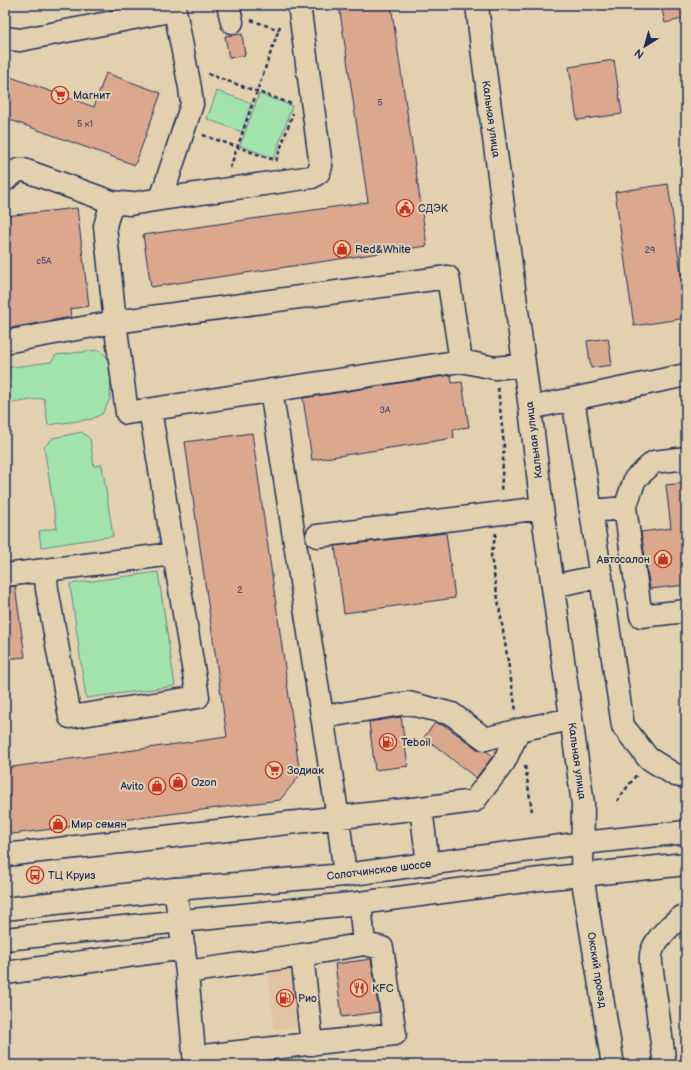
<svg xmlns="http://www.w3.org/2000/svg" width="691" height="1070" font-family="'Balsamiq Sans',sans-serif">
<style>
.built{fill:#e1c4a4}
.green{fill:#a2e3ad;stroke:#5e8986}
.building{fill:#dba88e;stroke:#1b2f5e}
.lines{fill:none;stroke-linecap:round;stroke-linejoin:round}
.minor-casing{stroke:#1b2f5e;stroke-width:25}
.major-casing{stroke:#1b2f5e;stroke-width:25}
.path{stroke:#1b2f5e;stroke-width:2.5;stroke-dasharray:4 3;stroke-linecap:butt}
.minor{stroke:#e3d0ae;stroke-width:22}
.major{stroke:#e3d0ae;stroke-width:22}
.labels{text-anchor:middle;dominant-baseline:central;stroke-width:4;stroke-linejoin:round;paint-order:stroke}
.number-label{font-size:9px;fill:#4b4d6a}
.poi-label{font-size:11px;fill:#1b2f5e;stroke:#e3d0ae;text-anchor:start}
.street-label{font-size:11px;fill:#1b2f5e;stroke:#e3d0ae}
</style>
<rect width="100%" height="100%" fill="#e3d0ae"/>
<filter id="ink" filterUnits="userSpaceOnUse"><feTurbulence type="fractalNoise" baseFrequency=".025" numOctaves="2"/><feDisplacementMap in="SourceGraphic" scale="8" xChannelSelector="R" yChannelSelector="G"/><feConvolveMatrix kernelMatrix="1 2 1 2 8 2 1 2 1" color-interpolation-filters="sRGB"/></filter>
<g filter="url(#ink)">
<!-- built -->
<path class="built" d="M296,967L302,1026L274,1029L268,970Z"/>
<!-- green -->
<path class="green" d="M217,91L251,103L242,132L207,119Z
M259,94L292,106L274,158L240,146Z
M100,350L111,362L110,399L102,414L92,419L48,425L44,398L5,404V368L51,362L56,355Z
M82,432L90,439L94,466L102,465L113,536L41,547L39,531L57,528L44,447L53,438Z
M158,572L175,686L86,698L70,584Z"/>
<!-- building -->
<path class="building" d="M339,5H391L427,246L151,287L143,235L368,202Z
M661,5H686V18L665,23Z
M242,34L245,55L229,58L225,36Z
M614,60L622,114L577,120L569,67Z
M106,73L161,93L135,165L5,118V75L94,107Z
M668,184L686,307V318L634,326L615,192Z
M77,208L89,306L70,309L71,317L5,329V216Z
M608,338L612,365L591,368L587,341Z
M451,375L452,383L462,382L469,427L453,429L454,438L312,460L303,398Z
M252,433L300,775L280,800L5,835V768L227,737L185,442Z
M686,483V585L650,589L641,532L671,528L666,485Z
M446,533L455,598L344,613L335,546Z
M15,586L25,657L5,659V587Z
M401,717L408,766L375,770L369,722Z
M435,723L446,726L477,749L486,751L493,756L476,778L424,737Z
M371,959L379,1012L342,1017L335,964Z"/>
<g class="lines">
<defs>
<path id="minor" d="M228,5L232,22
M477,5L483,56L530,408L542,508L583,804L582,875L613,1065
M5,38L20,40L175,10V5
M5,180L18,170H24L112,202L130,204L161,199L312,177L319,172L321,166L299,5
M161,199L192,104L190,88L175,10
M112,202L105,226L115,322L127,413L461,361L495,368L524,365
M5,342L115,322L448,277L461,361
M271,390L338,818L345,875
M573,399L591,511L623,726L648,758L675,775L686,777
M530,408L686,375
M625,508L641,616L686,611
M591,511L625,508L635,479L654,462L686,458
M317,536L542,508
M45,570L173,554
M5,575L45,570L47,589L70,717L198,697L150,410
M553,586L601,576
M322,717L408,703L452,714L485,739L519,730L571,719
M5,855L421,808
M428,864L421,808L474,801L504,762L519,730
M175,889L187,972L195,1065
M360,903L364,944
M302,955L312,1044
M187,972L302,955L364,944L382,948L395,1034L195,1057
M5,973L184,948
M665,1065L651,964C651,960 650,955 652,951C655,940 675,919 686,915"/>
<path id="major" d="M5,909L175,889L345,875L583,843L686,832
M5,939L360,903L540,879L582,875L686,864"/>
</defs>
<!-- minor casing -->
<use href="#minor" class="minor-casing"/>
<!-- major casing -->
<use href="#major" class="major-casing"/>
<!-- path -->
<path class="path" d="M251,20L279,30
M208,74L292,104
M203,135L277,161
M276,161L293,113
M230,168L280,26
M498,388L504,446L501,492
M496,533L491,556L516,711
M525,766L532,811
M617,801L637,774"/>
<!-- minor -->
<use href="#minor" class="minor"/>
<!-- major -->
<use href="#major" class="major"/>
</g>
</g>
<!-- icons -->
<defs>
<symbol id="supermarket-ring" viewBox="-11 -11 22 22"><circle r="9.5" fill="#e3d0ae" stroke="#c8321e" stroke-width="1.5"/><path d="M-6-5.5h2.5l.6 2H6L4.5 2H-2.5L-4.4-4H-6ZM-1.5 3.2a1.3 1.3 0 1 0 .1 0ZM3 3.2a1.3 1.3 0 1 0 .1 0Z" fill="#c8321e"/></symbol>
<symbol id="civic-ring" viewBox="-11 -11 22 22"><circle r="9.5" fill="#e3d0ae" stroke="#c8321e" stroke-width="1.5"/><path d="M-.6-6.5H3V-4.5H.6V-3L4-1V1h2V6H-6V1h2V-1L-.6-3ZM-1.2 2.5V6h2.4V2.5Z" fill="#c8321e"/></symbol>
<symbol id="shop-ring" viewBox="-11 -11 22 22"><circle r="9.5" fill="#e3d0ae" stroke="#c8321e" stroke-width="1.5"/><path d="M-5-2.5h2.3a2.7 3.5 0 0 1 5.4 0H5L5.5 6h-11ZM-1.5-2.5h3a1.5 2.3 0 0 0-3 0Z" fill="#c8321e"/></symbol>
<symbol id="fuel-ring" viewBox="-11 -11 22 22"><circle r="9.5" fill="#e3d0ae" stroke="#c8321e" stroke-width="1.5"/><path d="M-5.5-6h7V0h2V4h1.3V-2.5L3-4.5l.8-.8L6-3V5H2.5V1h-1V6h-7ZM-4.2-4.7v3.2H.2V-4.7Z" fill="#c8321e"/></symbol>
<symbol id="bus-ring" viewBox="-11 -11 22 22"><circle r="9.5" fill="#e3d0ae" stroke="#c8321e" stroke-width="1.5"/><path d="M-5-6H5V4H4V6H2V4H-2V6H-4V4H-5ZM-3.5-4V0h7V-4ZM-3.5 1.2v1.5H-2V1.2ZM2 1.2v1.5H3.5V1.2Z" fill="#c8321e"/></symbol>
<symbol id="restaurant-ring" viewBox="-11 -11 22 22"><circle r="9.5" fill="#e3d0ae" stroke="#c8321e" stroke-width="1.5"/><path d="M-5-6h1v4h1v-4h1v4h1v-4h1v5L-1.5 .5V6h-2V.5L-5-1ZM5-6V6H3V1.5H1.5Q1.5-4 5-6Z" fill="#c8321e"/></symbol>
</defs>
<g fill-rule="evenodd">
<use href="#supermarket-ring" x="50" y="85" width="20" height="20"/>
<use href="#civic-ring" x="395" y="198" width="20" height="20"/>
<use href="#shop-ring" x="332" y="239" width="20" height="20"/>
<use href="#shop-ring" x="653" y="549" width="20" height="20"/>
<use href="#fuel-ring" x="378" y="732" width="20" height="20"/>
<use href="#supermarket-ring" x="264" y="760" width="20" height="20"/>
<use href="#shop-ring" x="168" y="772" width="20" height="20"/>
<use href="#shop-ring" x="147" y="776" width="20" height="20"/>
<use href="#shop-ring" x="48" y="814" width="20" height="20"/>
<use href="#bus-ring" x="25" y="865" width="20" height="20"/>
<use href="#restaurant-ring" x="349" y="978" width="20" height="20"/>
<use href="#fuel-ring" x="275" y="988" width="20" height="20"/>
</g>
<g class="labels">
<!-- number labels -->
<g class="number-label">
<text x="380" y="103">5</text>
<text x="85" y="124">5 к1</text>
<text x="650" y="250">29</text>
<text x="44" y="261">с5А</text>
<text x="385" y="410">3А</text>
<text x="240" y="590">2</text>
</g>
<!-- poi labels -->
<g class="poi-label">
<text x="73" y="95">Магнит</text>
<text x="418" y="208">СДЭК</text>
<text x="355" y="249">Red&amp;White</text>
<text x="650" y="559" text-anchor="end">Автосалон</text>
<text x="401" y="742">Teboil</text>
<text x="287" y="770">Зодиак</text>
<text x="191" y="782">Ozon</text>
<text x="144" y="786" text-anchor="end">Avito</text>
<text x="71" y="824">Мир семян</text>
<text x="48" y="875">ТЦ Круиз</text>
<text x="372" y="988">KFC</text>
<text x="298" y="998">Рио</text>
</g>
<!-- street labels -->
<g class="street-label">
<text transform="translate(491 119) rotate(82)">Кальная улица</text>
<text transform="translate(534 440) rotate(-97)">Кальная улица</text>
<text transform="translate(577 761) rotate(82)">Кальная улица</text>
<text transform="translate(379 870) rotate(-7)">Солотчинское шоссе</text>
<text transform="translate(597 970) rotate(81)">Окский проезд</text>
</g>
</g>
<!-- margin -->
<rect width="691" height="1070" fill="none" stroke="#e3d0ae" stroke-width="20"/>
<rect x="10" y="10" width="671" height="1050" fill="none" stroke="#1b2f5e" stroke-width="1.5" filter="url(#ink)"/>
<!-- north arrow -->
<g transform="translate(645 46) rotate(217)" stroke="#e3d0ae" stroke-width="3" paint-order="stroke">
<path d="M0-3L7 15L0 10L-7 15Z" fill="#1b2f5e"/>
<text y="-6" font-size="11" font-weight="bold" text-anchor="middle" fill="#1b2f5e">N</text>
</g>
</svg>
